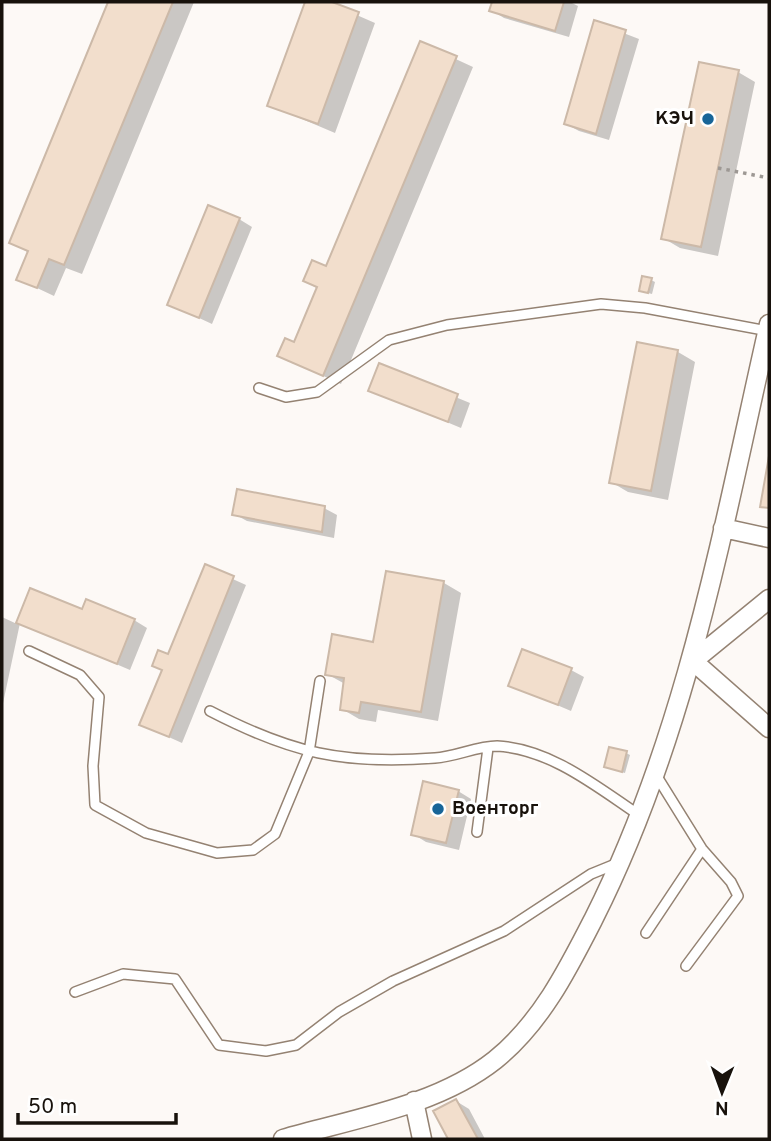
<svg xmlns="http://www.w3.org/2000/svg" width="771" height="1141" font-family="Overpass,sans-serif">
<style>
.shadow{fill:#0003}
.building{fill:#f2decc;stroke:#ccb9a8;stroke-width:2}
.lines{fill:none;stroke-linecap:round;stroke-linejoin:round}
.service-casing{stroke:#948272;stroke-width:12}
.minor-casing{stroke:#948272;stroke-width:21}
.path{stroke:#9d9894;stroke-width:3.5;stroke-dasharray:3.5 5;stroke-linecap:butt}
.service{stroke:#fff;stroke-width:9}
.minor{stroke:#fff;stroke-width:18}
.poi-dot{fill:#186598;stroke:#fff;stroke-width:2.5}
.labels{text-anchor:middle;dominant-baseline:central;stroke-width:6;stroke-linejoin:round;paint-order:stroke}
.poi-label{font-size:19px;font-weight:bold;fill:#18120c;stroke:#fff;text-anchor:end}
</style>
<rect width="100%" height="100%" fill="#fdf9f6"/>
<!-- shadow -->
<path class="shadow" d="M110,2H194L82,274L66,268L54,296L18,279L29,253L11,242Z
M307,2H327L375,23L335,133L269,105Z
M494,2H570L578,6L569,37L504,18L491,10Z
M595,22L639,39L609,140L579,131L566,124Z
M421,43L473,67L341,384L279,356L295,345L318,289L305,281L327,268Z
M738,72L755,82L718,256L680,248L663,238Z
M239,219L252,227L212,324L169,304Z
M651,280L655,282L652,294L644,292Z
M639,344L678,352L695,362L668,500L628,492L611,482Z
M380,366L470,403L461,428L370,390Z
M324,508L337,515L334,538L247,521L234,514Z
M206,567L246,585L182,743L142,725Z
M444,583L461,593L438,721L378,710L376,722L359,719L342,709L345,684L327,674L374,644Z
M31,590L83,611L134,620L147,628L130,670L20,623L2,708V617L17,624Z
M571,670L584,677L571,711L510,685Z
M626,753L630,755L625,773L610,769Z
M458,791L471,799L459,850L426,842L413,834Z
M456,1101L469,1109L485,1139H450L435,1112Z"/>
<!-- building -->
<path class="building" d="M108,2H173L64,265L49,259L37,288L16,280L28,251L9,243Z
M305,2H332L359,12L318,124L267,106Z
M492,2H564L555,31L489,11Z
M594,20L626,30L596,134L564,124Z
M420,41L457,56L323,376L277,356L285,338L294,342L317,287L303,281L312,260L326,266Z
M699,62L739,70L701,247L661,239Z
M208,205L240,218L199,318L167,305Z
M642,276L652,278L648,293L639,291Z
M637,342L678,350L651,491L609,483Z
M379,363L458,394L448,422L368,391Z
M769,456V508L760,507Z
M237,489L325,506L322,532L232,515Z
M205,564L234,576L169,737L139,725L162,670L152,666L158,650L168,654Z
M386,571L444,581L421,712L361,702L359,713L340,710L344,678L325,675L332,634L373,642Z
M30,588L82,609L86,599L135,619L117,664L16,623Z
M522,649L572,668L558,705L508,686Z
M609,747L627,751L622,772L604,767Z
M423,781L459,790L446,843L411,835Z
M456,1099L478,1139H448L433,1111Z"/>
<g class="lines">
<defs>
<path id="service" d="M259,388L286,397L317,392L389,340L447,325L601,304L645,308L768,331
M29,651L80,675L99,697L93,766L95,805L146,833L217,853L253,850L275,834L309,752L320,681
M210,711C291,753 343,765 435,758C455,757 477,746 497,746C551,749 597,787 639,815
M656,775L702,849L731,882L738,896L686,966
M477,832L488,748
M646,933L702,849
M75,992L123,974L175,979L219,1045L266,1051L296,1045L339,1012L393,981L504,931L591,874L618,863"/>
<path id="minor" d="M723,528L769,538
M693,661L769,728
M693,661L769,599
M414,1101L422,1139
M283,1139C352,1119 437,1106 495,1060C541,1023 568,969 594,918C688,731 723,526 769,324"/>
</defs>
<!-- service casing -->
<use href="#service" class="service-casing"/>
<!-- minor casing -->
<use href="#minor" class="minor-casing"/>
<!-- path -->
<path class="path" d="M718,168L769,178"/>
<!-- service -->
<use href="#service" class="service"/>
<!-- minor -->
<use href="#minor" class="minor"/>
</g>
<!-- markers -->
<g class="poi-dot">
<circle cx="708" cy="119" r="7"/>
<circle cx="438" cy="809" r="7"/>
</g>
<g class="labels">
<!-- poi labels -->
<g class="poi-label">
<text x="694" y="119">КЭЧ</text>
<text x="452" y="809" text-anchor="start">Военторг</text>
</g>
</g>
<!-- border -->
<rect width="771" height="1141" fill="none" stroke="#18120c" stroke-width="7"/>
<!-- north arrow -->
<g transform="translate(722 1092) rotate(181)" stroke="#ffffff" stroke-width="5" paint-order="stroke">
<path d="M0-5L12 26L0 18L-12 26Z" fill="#18120c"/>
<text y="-10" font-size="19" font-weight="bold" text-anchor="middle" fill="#18120c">N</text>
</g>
<!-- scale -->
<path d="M18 1113v10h158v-10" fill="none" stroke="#18120c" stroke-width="3.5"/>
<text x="28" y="1113" font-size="21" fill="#18120c" stroke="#ffffff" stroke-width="5" paint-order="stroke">50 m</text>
</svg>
